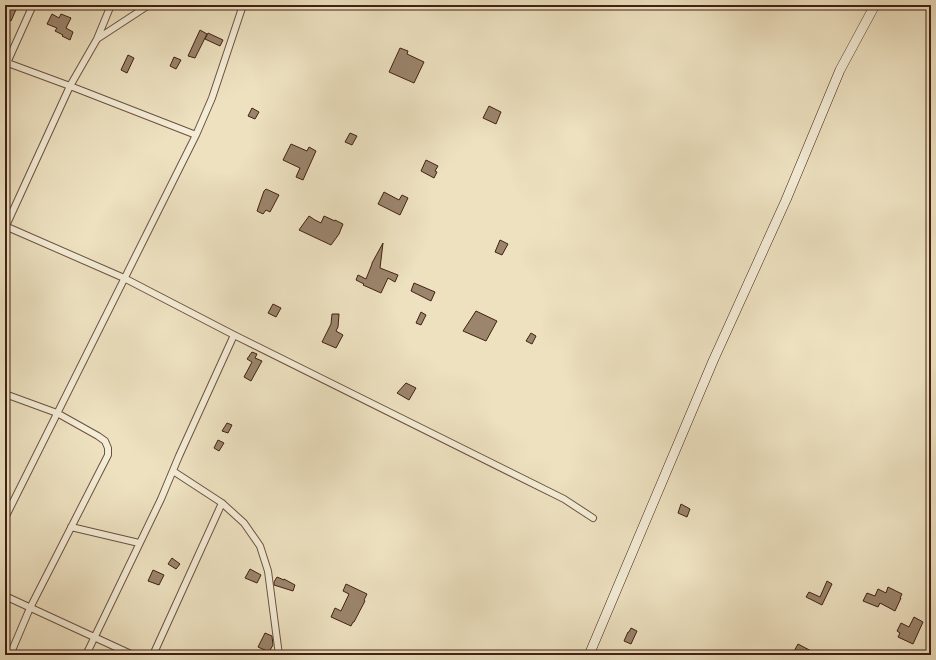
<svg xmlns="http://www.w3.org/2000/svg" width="936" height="660" font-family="'IM FELL Double Pica',serif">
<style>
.building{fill:#9b856d;stroke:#422113}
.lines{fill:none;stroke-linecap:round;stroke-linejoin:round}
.minor-casing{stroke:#6d513e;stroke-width:8}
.secondary-casing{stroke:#422113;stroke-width:10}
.minor{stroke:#f3ecd6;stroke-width:6}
.secondary{stroke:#f3ecd6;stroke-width:9}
</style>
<rect width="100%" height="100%" fill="#ede1c0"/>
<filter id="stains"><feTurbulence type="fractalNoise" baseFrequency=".005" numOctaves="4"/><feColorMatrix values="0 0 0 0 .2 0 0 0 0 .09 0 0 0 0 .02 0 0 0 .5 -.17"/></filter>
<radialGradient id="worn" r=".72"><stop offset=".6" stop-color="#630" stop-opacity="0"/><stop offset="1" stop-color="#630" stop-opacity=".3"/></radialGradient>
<!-- building -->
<path class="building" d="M9,5H18L11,21L5,18V13Z
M52,14L59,18L61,14L71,18L66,28L73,32L70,40L62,36L63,35L55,31L57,28L47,24Z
M200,30L207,34L195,58L188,56Z
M208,33L223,40L220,46L205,39Z
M400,48L408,51L407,54L424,62L414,83L389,72Z
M128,55L134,58L127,73L121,70Z
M174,57L181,60L176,69L170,66Z
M489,106L501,112L496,124L483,118Z
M252,108L259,112L255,119L248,116Z
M350,133L357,136L352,145L345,142Z
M291,144L307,151L309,147L316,151L303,180L296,177L300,168L283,160Z
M426,160L438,166L435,171L437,172L434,178L421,171Z
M266,189L279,195L270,212L266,210L263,214L257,211L264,191Z
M384,192L399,200L402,195L408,198L400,215L378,204Z
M309,216L315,220L321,223L324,216L335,221V220L343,224L339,234L331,245L299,230Z
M500,240L508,244L502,255L495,252Z
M383,243L380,268L398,275L395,282L388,278L381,293L363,285L364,284L356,280L358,275L366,279L372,264V263Z
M414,283L435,292L431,301L411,291Z
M273,304L281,308L276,317L268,313Z
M476,311L497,321L486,341L463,331Z
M421,312L426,315L421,325L416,323Z
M332,314H339L338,327L336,331L343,335L336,348L322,342L331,324Z
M531,333L536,336L532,344L526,341Z
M252,352L257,354L255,358L262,361L251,381L244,377L252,362L247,359Z
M406,383L416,388L409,400L397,393Z
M227,423L232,425L228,433L222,431Z
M218,440L224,443L219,451L214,448Z
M681,504L690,509L687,517L678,513Z
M172,558L180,564L176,569L168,564Z
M250,569L261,575L257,583L245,578Z
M153,570L164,575L159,585L148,581Z
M277,577L284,580V579L295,585L293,591L274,585V582Z
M827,581L832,584L822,605L806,597L809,592L820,597Z
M346,584L367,594L364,600L365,601L354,622H353L351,626L331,617L335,608L341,611L349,594L343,591Z
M888,587L902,594L900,598H901L895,611L880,603L878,607L863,601L867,593L875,596L878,589L886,593Z
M914,617L923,622L913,644L898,637L900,633L897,631L901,623L909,627Z
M631,628L637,631L631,644L624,641L628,632H629Z
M265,633L272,636L273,645L269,652L258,647Z
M798,644L815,653V654L802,652L800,655H792Z"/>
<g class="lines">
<defs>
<path id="minor" d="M97,39L149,5
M5,62L70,86L196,135
M6,65L33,5
M5,226L124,278L234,335L564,499L593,518
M5,228L70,86L97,39L111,5
M5,394L57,413L98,436L105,441L108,448V455L30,608L10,655
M173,471L222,503L244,523L260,546L268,571L279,655
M5,518L196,135L212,98L243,5
M71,527L139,543
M5,596L133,655
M86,655L161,499L179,456L234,335
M153,655L222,503"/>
<path id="secondary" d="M589,655L713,361L786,200L840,70L875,5"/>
</defs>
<!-- minor casing -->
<use href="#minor" class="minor-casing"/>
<!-- secondary casing -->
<use href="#secondary" class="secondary-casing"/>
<!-- minor -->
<use href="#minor" class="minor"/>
<!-- secondary -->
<use href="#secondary" class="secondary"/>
</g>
<!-- margin -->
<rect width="936" height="660" fill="none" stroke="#ede1c0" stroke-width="20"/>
<rect x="6" y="6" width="924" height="648" fill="none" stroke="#422113" stroke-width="2"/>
<rect x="10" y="10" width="916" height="640" fill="none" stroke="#422113"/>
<rect width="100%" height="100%" filter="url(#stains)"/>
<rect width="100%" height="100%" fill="url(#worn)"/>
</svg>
